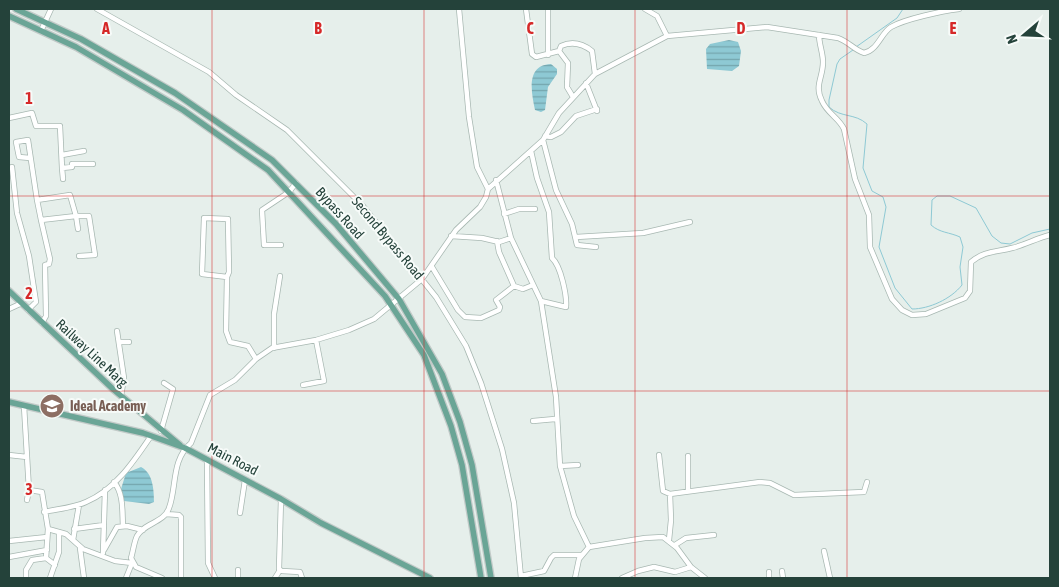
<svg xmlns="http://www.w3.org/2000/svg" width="1059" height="587" font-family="'Asap Condensed',sans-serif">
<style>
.water{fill:url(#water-rules)}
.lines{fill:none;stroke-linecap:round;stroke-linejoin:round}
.stream{stroke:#8ec9d4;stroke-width:1}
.minor-casing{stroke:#a8b8b2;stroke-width:6}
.major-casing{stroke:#c2cac8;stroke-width:8}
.minor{stroke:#fff;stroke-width:4.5}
.major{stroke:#6aa596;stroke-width:5.5}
.grid{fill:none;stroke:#d62828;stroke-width:1;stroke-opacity:0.55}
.labels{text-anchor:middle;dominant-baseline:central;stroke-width:4;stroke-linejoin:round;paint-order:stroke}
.street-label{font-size:14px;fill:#24423a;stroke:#f7fbf9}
.education-label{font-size:14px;font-weight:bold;fill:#785e54;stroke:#f7fbf9;text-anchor:start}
.grid-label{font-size:16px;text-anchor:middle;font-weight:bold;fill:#d62828;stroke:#f7fbf9;stroke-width:4;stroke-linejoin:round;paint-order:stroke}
</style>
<defs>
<pattern id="water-rules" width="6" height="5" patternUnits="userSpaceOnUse" patternTransform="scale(1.25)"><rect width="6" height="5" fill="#8ec9d4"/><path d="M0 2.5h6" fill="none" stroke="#74a5ad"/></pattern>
</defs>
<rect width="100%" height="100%" fill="#e6efeb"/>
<!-- water -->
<path class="water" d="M729,40L738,42L741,51L739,66L732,71L707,69L706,49L710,44Z
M551,64L557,69V74L548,87L545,110L541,112L535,110C531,91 526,65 551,64Z
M141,467C153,473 154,490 154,502L149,504L124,501L121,489L126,473Z"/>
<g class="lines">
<!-- stream -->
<path class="stream" d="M856,47L897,18L903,9
M853,50L840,59L837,64L829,100V107C841,118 855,113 867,124L863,168L872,191L883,197L886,207L879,247L895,288L912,309C929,309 951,299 962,285L960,267L963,247L960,237C949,232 940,233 931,225L932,200L937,196H950L976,208L992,236L1001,243L1010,244L1032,233L1050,229"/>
<defs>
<path id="minor" d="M97,9L209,72L236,95L287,130L362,205L436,297L466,346L481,383L502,449L514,503L521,578
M526,9L532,54L536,57L559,51L561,46C572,41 583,44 592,51L595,74
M548,9V55
M645,9L657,16L667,36
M41,31L51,9
M819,35C819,44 823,53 823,62C823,78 814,85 822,101C827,113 839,118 844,129L855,179L869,215L870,247L892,299L902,310L912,315L926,314L965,298L970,291L971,262C984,251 996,252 1012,248C1025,245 1037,238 1050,235
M559,51L568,63L567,87L573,97
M586,83L597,111
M9,118L32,113L36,126H60L62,168L72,167V164H93
M545,136L551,137L561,132L576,116L597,109
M543,140L556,190L572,224L577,245L596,247
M531,151L537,178L549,212L552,258C561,266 567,296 566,307L541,301
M62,155L84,151
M30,158L19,157L16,142L28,140L37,200L70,195L76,216L41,220L50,259L49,264L45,265L46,316L42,323
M12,167L17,213L29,256L36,302L28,310
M62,168L63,179
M496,180L511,238L541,301L556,397L560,466L574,516L589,547
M488,189L543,140L559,113L595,74L667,36L767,27L838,38C849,42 853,49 864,53C878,50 881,33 891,27C905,19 942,11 959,9
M37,200L41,220
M504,214L519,209H535
M78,229L76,216H89L95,255L79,256
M451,236L482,238L499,242L511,238
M576,237L643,233L690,222
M497,241L499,252L514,286L523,289L533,285
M281,245H264L262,210L289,192L296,183
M432,267L458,310L465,317L481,318L499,310L500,307L496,300L514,286
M227,277L229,272L228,219L204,218L202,274L227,277L226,331L230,342L248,346L256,359
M9,309L22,303
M117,331L124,378L121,396
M119,342H129
M274,348V314L280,276
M303,385L324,381L316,340
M24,406L29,490L42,492L48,529L66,534L83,549L115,561L132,563L126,578
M533,421L555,419
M161,431L173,389L164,383
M9,455L27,457
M659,455L663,491L670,494L760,482L770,483L794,495L864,492L867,482
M688,456V490
M207,461L208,563L215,578
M560,466L578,465
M114,482C124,494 122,512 123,526
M281,499L279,569L282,571L300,572L302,578
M27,500L29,490
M44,512C57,509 73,508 86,502C115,490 134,461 151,436
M240,513L245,480
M166,514L179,515L181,517V578
M48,529L46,558L55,565
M74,529L104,525
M73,540L79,505
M669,540L671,520L670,494
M9,541L47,537
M675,545L686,538L714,535
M80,548L84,578
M104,550L117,527L127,526L143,530
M824,551L830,578
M103,553L105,490
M9,557L47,550
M782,571L783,578
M769,572V578
M521,576L544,571L551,558L554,555H581
M26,578V570L32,560L46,558
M50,578L59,552V533
M162,578L136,567L131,558C133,552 134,542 137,536C144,523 164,523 169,508C177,487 171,460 191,443L210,395L235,380L256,359L272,348L316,340L349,330L374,319L422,279L456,230L480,207L486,197L488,189L477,167L469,117L459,9
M238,578V570
M275,578L280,570
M575,578L579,559L589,547L645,538L663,537L677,548L691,567L705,578
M622,578L638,571L654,567L675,572L691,567"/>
<path id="major" d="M16,9L81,39L175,93L272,160L336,224L399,299L442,374L460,422L472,465L491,578
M9,16L76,47L183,110L268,170L385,296L424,355L451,426L462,465L481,578
M9,291L114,390L180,445
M9,402L143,433L185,448L281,499L321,523L430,578"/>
</defs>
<!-- minor casing -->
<use href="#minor" class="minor-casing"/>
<!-- major casing -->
<use href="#major" class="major-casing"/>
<!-- minor -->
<use href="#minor" class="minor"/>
<!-- major -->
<use href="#major" class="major"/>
</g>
<!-- grid -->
<path class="grid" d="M212,9V578M424,9V578M635,9V578M847,9V578M9,196H1050M9,391H1050"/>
<!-- icons -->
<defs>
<symbol id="school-disc" viewBox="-11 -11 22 22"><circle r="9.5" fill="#8d6e63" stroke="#f7fbf9"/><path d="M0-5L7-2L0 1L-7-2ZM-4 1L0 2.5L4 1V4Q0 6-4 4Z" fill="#fff"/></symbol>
</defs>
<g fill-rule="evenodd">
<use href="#school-disc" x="38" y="392" width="28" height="28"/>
</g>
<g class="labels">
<!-- street labels -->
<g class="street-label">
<text transform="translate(340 213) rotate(48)">Bypass Road</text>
<text transform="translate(388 238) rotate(50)">Second Bypass Road</text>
<text transform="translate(92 353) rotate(43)">Railway Line Marg</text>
<text transform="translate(233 459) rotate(27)">Main Road</text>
</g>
<!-- education labels -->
<g class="education-label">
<text x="70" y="406">Ideal Academy</text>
</g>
</g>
<g class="grid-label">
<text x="106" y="34">A</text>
<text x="318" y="34">B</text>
<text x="530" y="34">C</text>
<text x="741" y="34">D</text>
<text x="953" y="34">E</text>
<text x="29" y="104">1</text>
<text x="29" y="299">2</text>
<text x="29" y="495">3</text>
</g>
<!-- border -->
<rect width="1059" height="587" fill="none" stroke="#24423a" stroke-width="20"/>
<!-- north arrow -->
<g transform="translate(1024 35) rotate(251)" stroke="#f7fbf9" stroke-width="4" paint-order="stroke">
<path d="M0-4L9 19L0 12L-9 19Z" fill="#24423a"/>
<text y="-8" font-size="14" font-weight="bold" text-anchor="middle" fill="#24423a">N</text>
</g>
</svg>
